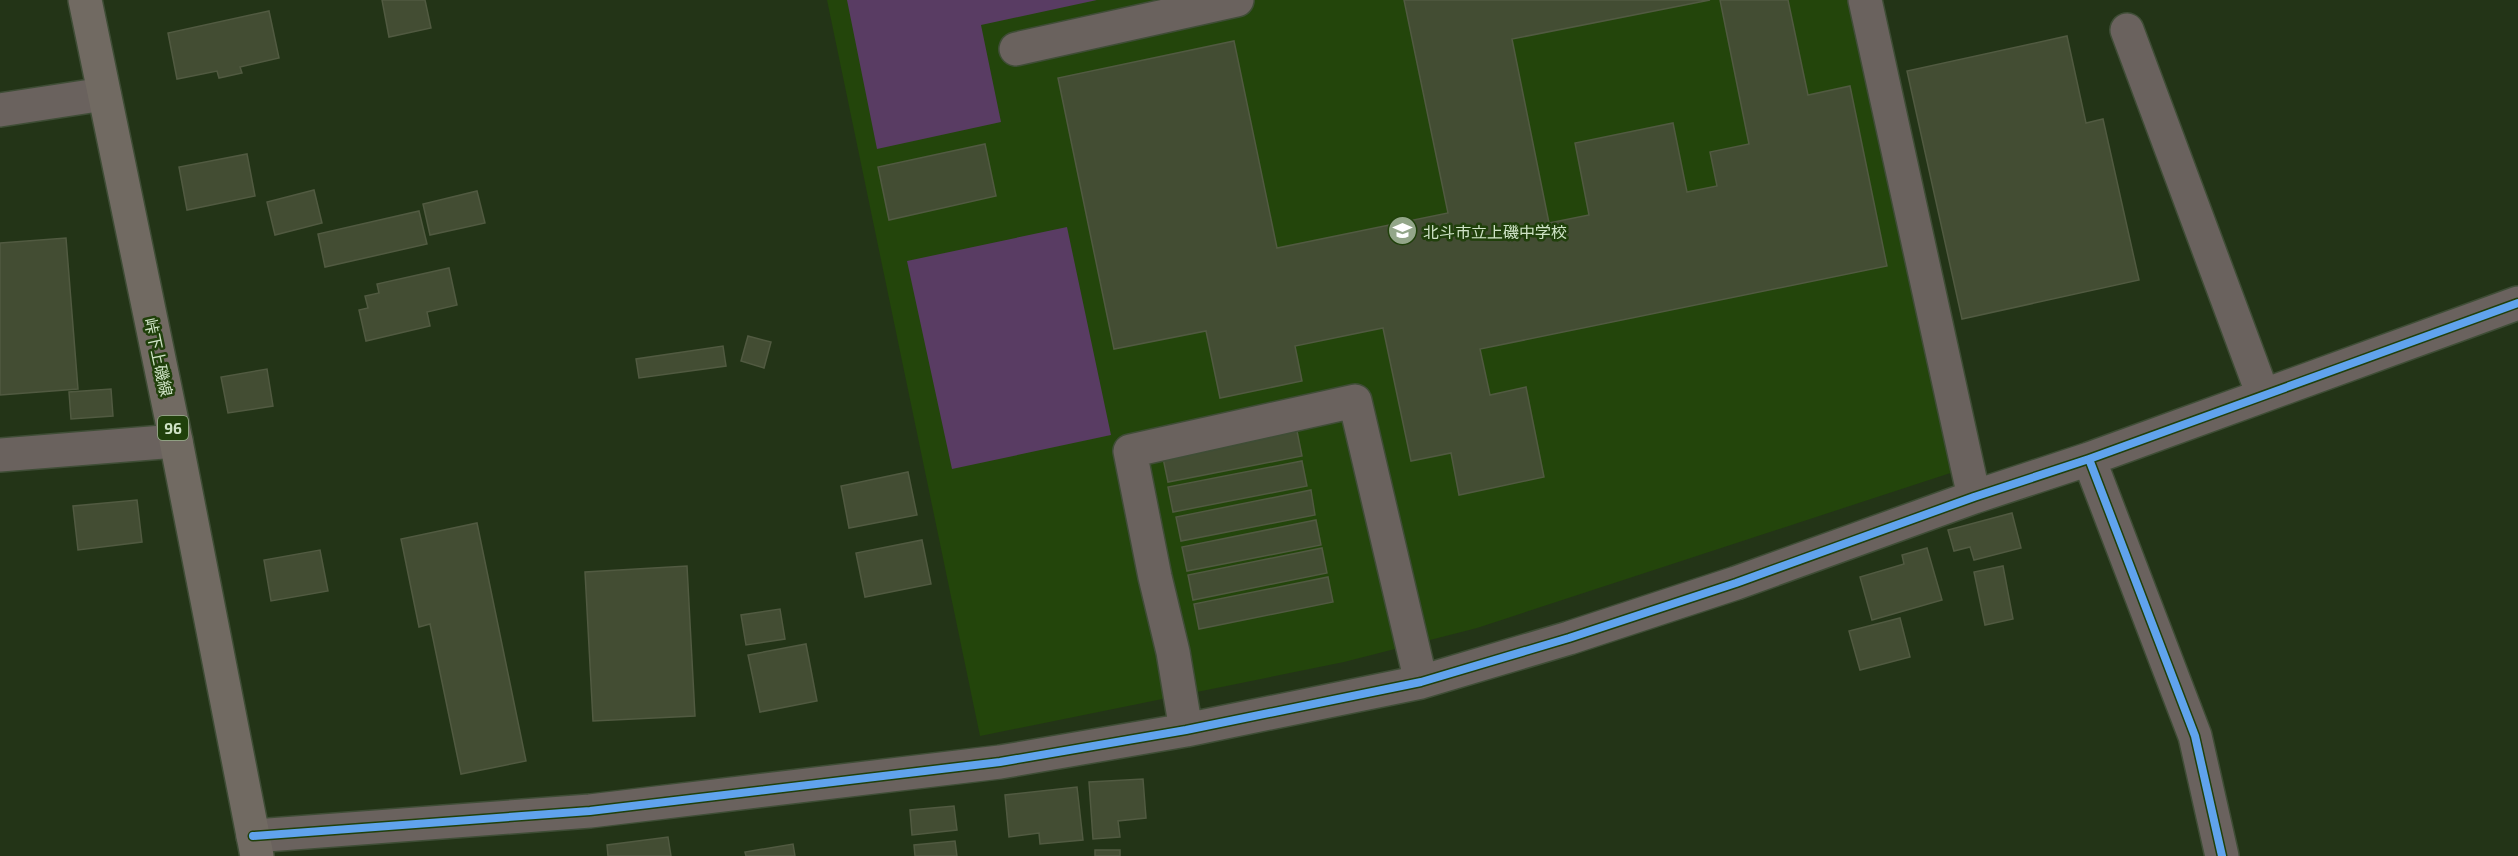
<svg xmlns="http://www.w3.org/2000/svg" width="2518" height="856" font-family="'Exo 2','Noto Sans JP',sans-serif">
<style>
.built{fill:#23450b}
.green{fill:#593c63}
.building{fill:#434d33;stroke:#515a41;stroke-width:1.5}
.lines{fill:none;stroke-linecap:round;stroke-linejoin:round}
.minor-casing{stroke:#3f4d36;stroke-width:36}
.major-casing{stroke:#3f4d36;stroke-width:36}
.minor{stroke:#6a625e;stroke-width:33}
.major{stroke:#716a62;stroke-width:33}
.cycleway-casing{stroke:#20400b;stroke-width:11}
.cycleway{stroke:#60a3ed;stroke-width:8}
.labels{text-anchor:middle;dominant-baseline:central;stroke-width:5;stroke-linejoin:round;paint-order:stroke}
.shield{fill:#20400b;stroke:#9ab28e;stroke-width:1.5}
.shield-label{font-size:15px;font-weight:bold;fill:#cfe3c6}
.poi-label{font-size:16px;fill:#cfe3c6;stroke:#20400b;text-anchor:start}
.street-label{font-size:16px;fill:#cfe3c6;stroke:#20400b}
</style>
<rect width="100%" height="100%" fill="#233417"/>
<!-- built -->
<path class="built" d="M827,0H1878L1981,463L1477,628L1344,662L980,736Z"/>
<!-- green -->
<path class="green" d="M847,0H1097L981,25L1001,122L877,149Z
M1067,227L1111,435L952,469L907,261Z"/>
<!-- building -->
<path class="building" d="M382,0H425L431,28L389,37Z
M1404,0H1710L1512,39L1549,223L1589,215L1575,143L1673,123L1687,192L1717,186L1710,152L1749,144L1720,0H1788L1808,95L1850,86L1887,266L1480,349L1490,395L1526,387L1544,477L1459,495L1451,453L1411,461L1383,328L1295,346L1302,381L1220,398L1206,331L1114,349L1058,78L1234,41L1277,248L1448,213Z
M269,11L279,58L240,67L242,73L219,78L217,71L177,79L168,33Z
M2067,36L2086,123L2103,119L2139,280L1962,319L1907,71Z
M985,144L996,196L889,220L878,167Z
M247,154L255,196L187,210L179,167Z
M314,190L322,223L275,235L267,202Z
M477,191L485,223L430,235L423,204Z
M419,211L427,244L325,267L318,234Z
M66,238L78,389L0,395V243Z
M449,268L457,305L427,312L430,326L366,341L359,310L368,308L365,296L379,293L377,284Z
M748,336L771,342L764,368L741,361Z
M723,346L726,366L639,378L636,359Z
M267,369L273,406L228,413L221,377Z
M111,389L113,416L71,419L69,392Z
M1297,431L1302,456L1168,482L1163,458Z
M1302,461L1307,486L1173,512L1168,487Z
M908,472L917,515L849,528L841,486Z
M1311,490L1315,515L1181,541L1176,517Z
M137,500L142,542L78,550L73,506Z
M2012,513L2021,548L1974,560L1970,547L1954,551L1948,530Z
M1316,520L1321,545L1187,571L1182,547Z
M477,523L526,761L461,774L430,624L419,627L401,539Z
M922,540L931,584L865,597L856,553Z
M1322,548L1327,573L1193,600L1188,575Z
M1927,548L1942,600L1872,620L1860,577L1904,564L1902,555Z
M320,550L328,591L271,601L264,560Z
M687,566L695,716L593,721L585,572Z
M2003,566L2013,619L1985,625L1974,572Z
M1328,577L1333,602L1199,629L1194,604Z
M780,609L785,639L746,645L741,615Z
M1900,618L1910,657L1860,670L1849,631Z
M806,644L817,701L760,712L748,655Z
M1143,779L1146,818L1118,821L1120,837L1093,839L1089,782Z
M1077,787L1083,840L1040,844L1039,833L1009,837L1005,795Z
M954,806L957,830L912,835L910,810Z
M668,837L671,856H608L607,845Z
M955,841L957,856H915L914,845Z
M793,844L795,856H746L745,852Z
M1095,850H1120V856H1095Z"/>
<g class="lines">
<defs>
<path id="minor" d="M1865,0L1974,497
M2127,30L2263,395
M1016,49L1237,0
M0,110L104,94
M0,455L176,441
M2089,459L2195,736L2222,856
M1186,730L1173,652L1155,577L1130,451L1355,401L1421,682
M253,836L590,811L1000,762L1186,730L1421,682L1569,638L1736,583L1974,497L2089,459L2518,303"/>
<path id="major" d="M85,0L176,441L257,856"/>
</defs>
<!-- minor casing -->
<use href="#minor" class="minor-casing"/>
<!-- major casing -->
<use href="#major" class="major-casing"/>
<!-- minor -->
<use href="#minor" class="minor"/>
<!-- major -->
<use href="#major" class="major"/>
<defs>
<path id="cycleway" d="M2089,459L2195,736L2222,856
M253,836L590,811L1000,762L1186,730L1421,682L1569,638L1736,583L1974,497L2089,459L2518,303"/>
</defs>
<!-- cycleway casing -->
<use href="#cycleway" class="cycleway-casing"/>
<!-- cycleway -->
<use href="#cycleway" class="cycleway"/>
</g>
<!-- icons -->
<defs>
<symbol id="school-disc" viewBox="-11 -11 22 22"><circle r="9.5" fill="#93a689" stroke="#20400b"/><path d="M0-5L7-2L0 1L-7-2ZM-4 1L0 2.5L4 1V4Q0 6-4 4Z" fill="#fff"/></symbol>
</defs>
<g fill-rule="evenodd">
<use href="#school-disc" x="1386" y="214" width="33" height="33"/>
</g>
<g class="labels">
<!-- shield labels -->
<rect class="shield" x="158" y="416" width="30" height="24" rx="4.5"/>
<g class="shield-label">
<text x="173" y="428">96</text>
</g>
<!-- poi labels -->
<g class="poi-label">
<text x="1423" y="231">北斗市立上磯中学校</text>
</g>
<!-- street labels -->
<g class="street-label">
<text transform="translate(159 357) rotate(78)">峠下上磯線</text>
</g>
</g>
</svg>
